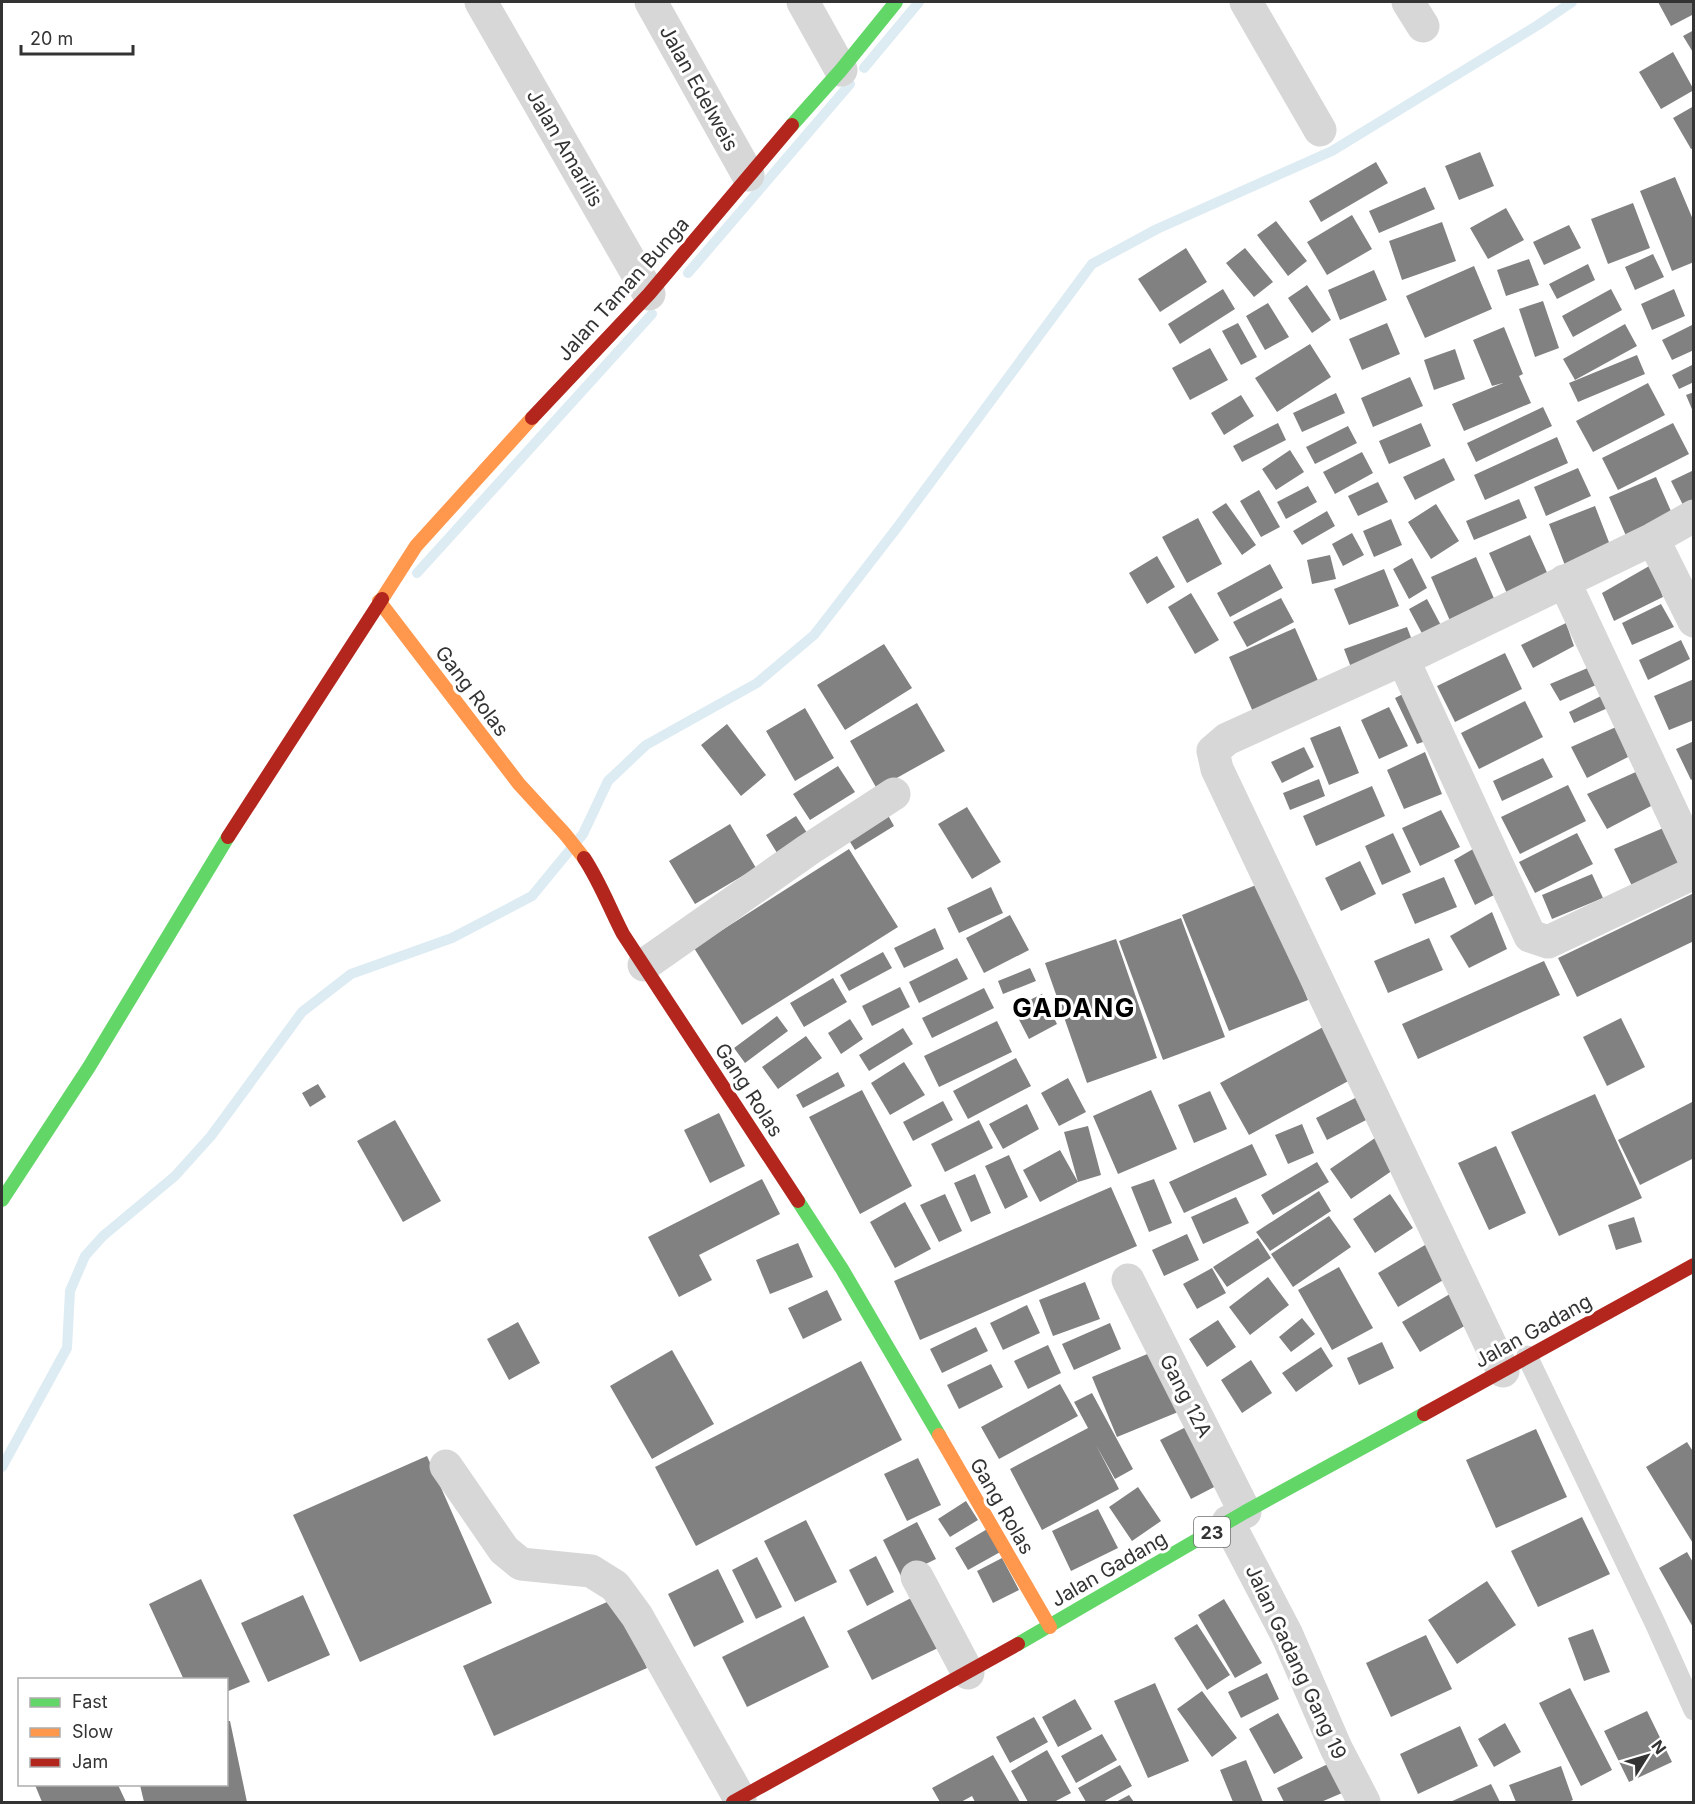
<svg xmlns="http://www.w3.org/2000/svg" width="1695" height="1804" font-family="Inter,sans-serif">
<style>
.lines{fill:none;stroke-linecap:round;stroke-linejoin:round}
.stream{stroke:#ddebf3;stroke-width:10}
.building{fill:#818181}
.lane{stroke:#d7d7d7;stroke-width:21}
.street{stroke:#d7d7d7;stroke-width:33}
.fast{stroke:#63d668;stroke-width:14}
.slow{stroke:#ff974d;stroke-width:14}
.jam{stroke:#b3261e;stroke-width:14}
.labels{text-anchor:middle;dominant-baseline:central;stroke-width:6;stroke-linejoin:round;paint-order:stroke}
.shield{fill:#fff;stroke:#707070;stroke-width:1.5}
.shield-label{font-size:18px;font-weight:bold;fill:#333}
.street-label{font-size:20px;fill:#333;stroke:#fff}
.district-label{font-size:26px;font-weight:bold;letter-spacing:1.5px;fill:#000;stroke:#fff}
</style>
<rect width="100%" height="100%" fill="#fff"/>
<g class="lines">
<!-- stream -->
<path class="stream" d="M864,68L919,2
M688,273L850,84
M417,573L652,314
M2,1467L67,1348L70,1291L85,1256L103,1236L175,1176L211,1136L302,1012L351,974L452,938L532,896L583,834L608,781L646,745L757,683L814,635L896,529L1092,264L1157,229L1332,151L1538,25L1572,2"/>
</g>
<!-- building -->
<path class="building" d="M1658,2H1694V14L1671,26Z
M1694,30V54L1683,36Z
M1673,52L1694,90L1661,109L1639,72Z
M1694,106V148L1691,149L1673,118Z
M1480,152L1494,186L1459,200L1445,166Z
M1376,162L1388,183L1321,222L1309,201Z
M1675,177L1694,222V262L1672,271L1640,191Z
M1425,187L1435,209L1379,233L1369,211Z
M1633,203L1650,248L1608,264L1591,219Z
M1506,208L1524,240L1488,259L1470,228Z
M1352,215L1372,249L1327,275L1307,242Z
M1276,221L1307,261L1288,276L1257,235Z
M1442,222L1456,261L1402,280L1389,241Z
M1569,225L1581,248L1544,265L1533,242Z
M1186,248L1207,282L1160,312L1138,279Z
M1245,248L1273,282L1254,297L1226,263Z
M1653,254L1664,277L1635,290L1625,267Z
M1529,259L1539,285L1506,296L1497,270Z
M1588,264L1595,280L1557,299L1549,284Z
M1474,266L1492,309L1425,338L1406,296Z
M1374,270L1387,300L1340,320L1328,290Z
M1307,285L1331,320L1312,333L1288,298Z
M1223,289L1235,309L1180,344L1168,324Z
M1611,289L1622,310L1573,337L1562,316Z
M1674,289L1685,316L1652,330L1641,304Z
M1543,301L1559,348L1535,357L1519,309Z
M1268,303L1289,337L1265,350L1246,316Z
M1238,323L1257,357L1241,365L1222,331Z
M1387,323L1400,354L1362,370L1349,339Z
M1625,324L1637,346L1575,380L1563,359Z
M1694,324V350L1672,360L1662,340Z
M1504,327L1523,374L1519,376L1531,403L1464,431L1452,404L1503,383L1492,386L1473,340Z
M1310,344L1331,377L1277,412L1255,378Z
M1210,348L1228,380L1190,400L1172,368Z
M1455,349L1465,379L1434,390L1424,360Z
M1637,355L1645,374L1578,402L1569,383Z
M1694,364V382L1679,389L1672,375Z
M1410,377L1423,406L1373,427L1361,398Z
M1648,383L1665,415L1593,452L1576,421Z
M1694,392V414L1686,395Z
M1336,393L1345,413L1302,432L1293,413Z
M1241,395L1254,416L1224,435L1211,413Z
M1543,407L1552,426L1476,462L1467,443Z
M1278,423L1286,440L1242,462L1233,446Z
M1421,423L1431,446L1389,464L1379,441Z
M1673,423L1689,454L1618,490L1602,458Z
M1348,426L1357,443L1315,464L1306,447Z
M1557,437L1568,463L1485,500L1474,475Z
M1290,450L1304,472L1276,490L1262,469Z
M1362,452L1373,473L1335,494L1323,472Z
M1444,458L1455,480L1415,500L1403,477Z
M1578,468L1591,496L1546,516L1534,487Z
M1694,470V510L1687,513L1671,481Z
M1656,477L1674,518L1627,538L1609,497Z
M1378,482L1388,502L1358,516L1348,496Z
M1308,486L1317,502L1286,519L1277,502Z
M1259,490L1280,527L1261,537L1240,501Z
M1519,499L1527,518L1474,540L1466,521Z
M1226,503L1256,545L1242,555L1212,512Z
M1436,504L1459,541L1431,559L1408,522Z
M1595,506L1612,550L1566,568L1549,524Z
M1327,511L1335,526L1302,545L1293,531Z
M1198,518L1222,564L1187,583L1162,537Z
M1391,519L1402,545L1374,557L1363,531Z
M1352,533L1364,555L1343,566L1332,544Z
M1530,535L1550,579L1509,598L1489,553Z
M1330,555L1336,579L1312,584L1307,560Z
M1157,556L1175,587L1147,604L1129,573Z
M1476,557L1496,603L1451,623L1431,577Z
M1412,558L1427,588L1409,599L1393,569Z
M1270,564L1283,588L1230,617L1217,593Z
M1651,565L1663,597L1614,621L1602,593Z
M1384,569L1399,606L1349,625L1334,589Z
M1191,593L1219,640L1195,654L1168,607Z
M1281,598L1294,622L1247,647L1233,622Z
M1427,599L1444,631L1426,641L1409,609Z
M1661,604L1674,627L1632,645L1622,623Z
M1566,623L1574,646L1533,668L1521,645Z
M1407,627L1415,648L1352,670L1344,649Z
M1295,628L1323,692L1257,721L1229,657Z
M1681,640L1690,659L1648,680L1639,660Z
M884,644L912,688L845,730L817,685Z
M1505,653L1522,689L1455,722L1437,686Z
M1590,667L1596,685L1560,701L1550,684Z
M1694,679V720L1669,730L1654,696Z
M1405,693L1426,741L1417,744L1395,698Z
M1605,694L1610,707L1574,723L1569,712Z
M1525,701L1543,737L1479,769L1461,733Z
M917,703L945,751L877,789L850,741Z
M1389,707L1408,746L1379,759L1361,720Z
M805,708L834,758L795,781L766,731Z
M727,724L766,775L741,796L701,745Z
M1340,726L1359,773L1329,785L1310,738Z
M1616,727L1628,757L1587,778L1571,747Z
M1694,741V778L1691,780L1676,749Z
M1304,747L1314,767L1282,783L1271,762Z
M1425,752L1442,794L1404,809L1387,770Z
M1543,758L1553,777L1502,801L1493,781Z
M838,766L855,792L810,820L793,794Z
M1638,771L1651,806L1607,829L1587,794Z
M1319,779L1325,796L1290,810L1283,793Z
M1568,785L1586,821L1520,854L1501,817Z
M1372,786L1385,816L1316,846L1303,816Z
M967,807L1001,862L972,879L938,824Z
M884,808L894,826L855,850L844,832Z
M1441,810L1460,847L1420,866L1402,828Z
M796,816L813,842L782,861L766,835Z
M730,824L756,868L695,904L669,861Z
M1668,826L1682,862L1633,888L1614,849Z
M1393,833L1411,872L1382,885L1365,846Z
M1577,833L1593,864L1535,893L1519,862Z
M849,849L898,927L742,1025L694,948Z
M1473,849L1494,895L1475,905L1454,860Z
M1360,861L1376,894L1341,911L1325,878Z
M1592,874L1603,898L1552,919L1542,895Z
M1444,877L1457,907L1415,924L1402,894Z
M1261,883L1308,1000L1229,1031L1182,915Z
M991,887L1003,913L959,933L947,908Z
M1694,893V941L1577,997L1558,958Z
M1492,912L1507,949L1469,968L1450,936Z
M1010,915L1029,950L984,973L966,938Z
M1181,918L1225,1037L1163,1060L1119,941Z
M935,928L944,949L904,968L894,948Z
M1429,938L1443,970L1388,993L1374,961Z
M1116,939L1157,1058L1087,1083L1045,963Z
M883,952L892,968L849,991L840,975Z
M957,958L968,979L919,1003L909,982Z
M1544,961L1560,995L1418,1059L1402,1024Z
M1030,968L1036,981L1003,994L998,981Z
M833,978L847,1002L804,1027L790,1003Z
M900,987L910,1007L872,1026L862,1006Z
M984,988L994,1008L932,1038L922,1018Z
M1042,994L1057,1024L1029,1039L1013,1008Z
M777,1016L788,1031L745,1063L734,1048Z
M1621,1018L1645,1067L1607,1086L1583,1037Z
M850,1019L863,1039L841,1054L828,1033Z
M997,1021L1012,1052L939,1087L924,1056Z
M1325,1026L1352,1079L1249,1135L1220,1083Z
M903,1028L913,1044L869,1071L859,1055Z
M806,1036L822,1058L778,1089L762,1067Z
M1016,1058L1031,1086L968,1119L953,1091Z
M904,1062L925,1095L890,1115L871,1083Z
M838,1072L845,1086L803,1108L796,1095Z
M1068,1078L1086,1112L1059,1126L1041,1093Z
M318,1084L326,1097L310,1107L302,1093Z
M862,1090L912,1186L860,1214L809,1117Z
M1151,1090L1177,1149L1118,1174L1093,1116Z
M1210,1091L1227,1129L1194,1143L1178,1105Z
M1363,1094L1374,1116L1327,1140L1316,1118Z
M1595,1094L1642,1198L1559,1236L1511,1132Z
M943,1101L953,1120L913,1141L903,1122Z
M1694,1101V1158L1640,1185L1618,1140Z
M1027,1104L1039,1129L1003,1149L989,1124Z
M719,1113L745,1166L710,1183L684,1130Z
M395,1120L441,1201L403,1222L357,1141Z
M979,1120L993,1148L945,1172L931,1144Z
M1302,1124L1314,1153L1288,1164L1275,1135Z
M1088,1126L1101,1175L1078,1182L1040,1202L1023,1170L1060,1150L1078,1182L1064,1132Z
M1375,1138L1396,1168L1351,1199L1330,1169Z
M1252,1144L1267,1175L1184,1213L1169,1182Z
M1496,1146L1526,1213L1489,1230L1458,1163Z
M1009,1155L1028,1197L1005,1209L985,1166Z
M1317,1162L1329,1182L1273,1215L1261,1195Z
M975,1174L991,1213L971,1222L954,1183Z
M762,1179L780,1214L699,1255L712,1280L679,1297L648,1237Z
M1154,1179L1172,1223L1149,1232L1131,1187Z
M1111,1187L1137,1246L920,1340L894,1281Z
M1319,1191L1331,1211L1270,1251L1256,1232Z
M945,1194L962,1231L939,1242L920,1205Z
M1390,1194L1413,1228L1375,1253L1353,1219Z
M1236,1197L1249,1223L1203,1244L1191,1217Z
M905,1202L931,1249L895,1268L870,1222Z
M1329,1216L1351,1247L1293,1287L1271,1254Z
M1634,1217L1642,1242L1616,1250L1608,1225Z
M1187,1234L1199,1260L1164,1276L1152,1250Z
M1258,1238L1271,1258L1227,1287L1213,1267Z
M1430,1242L1450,1276L1398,1307L1378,1273Z
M798,1243L813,1277L770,1294L756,1260Z
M1339,1267L1373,1328L1332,1350L1298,1290Z
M1212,1268L1226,1293L1197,1309L1183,1284Z
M1268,1277L1289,1305L1250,1335L1229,1307Z
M1085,1282L1100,1319L1053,1336L1039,1300Z
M827,1290L842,1320L803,1339L788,1308Z
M1455,1291L1473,1321L1420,1352L1402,1322Z
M1027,1305L1040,1333L1003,1350L990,1323Z
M1302,1318L1315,1334L1291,1352L1279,1337Z
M1218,1320L1236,1347L1207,1367L1189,1339Z
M518,1322L540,1363L509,1380L487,1339Z
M1110,1323L1121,1349L1074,1370L1062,1344Z
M976,1327L988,1351L942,1373L930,1349Z
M1382,1342L1394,1368L1359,1385L1347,1358Z
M1048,1345L1061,1373L1028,1389L1014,1361Z
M1321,1347L1333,1366L1296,1392L1282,1373Z
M672,1350L714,1424L652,1459L610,1386Z
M1157,1350L1183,1410L1117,1437L1092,1377Z
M1251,1360L1272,1393L1242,1413L1221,1380Z
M861,1361L902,1440L696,1546L655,1467Z
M991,1364L1003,1387L959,1409L947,1385Z
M1060,1384L1078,1416L999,1459L981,1427Z
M1092,1393L1133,1469L1115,1479L1096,1445L1119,1489L1042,1530L1010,1469L1088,1428L1074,1402Z
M1190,1425L1220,1484L1191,1499L1160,1440Z
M1536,1429L1567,1497L1496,1528L1466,1460Z
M1687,1442L1694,1453V1545L1646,1467Z
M427,1456L492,1603L360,1662L293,1515Z
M918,1458L941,1505L907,1521L884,1474Z
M1138,1487L1161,1521L1132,1541L1109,1507Z
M966,1501L978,1520L950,1537L938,1519Z
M1098,1509L1118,1548L1071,1571L1052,1531Z
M1582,1517L1610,1574L1538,1607L1511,1551Z
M806,1520L837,1582L795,1602L764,1541Z
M917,1522L936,1559L901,1576L883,1540Z
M989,1528L1002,1551L968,1570L955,1548Z
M1687,1552L1694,1564V1629L1659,1568Z
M876,1556L894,1592L867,1606L849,1570Z
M757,1557L782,1607L756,1619L732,1570Z
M1002,1558L1019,1590L993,1603L977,1571Z
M718,1569L744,1622L694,1647L668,1594Z
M201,1579L250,1682L226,1692V1680H184L149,1604Z
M1487,1581L1516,1625L1457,1664L1428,1620Z
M303,1595L330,1655L268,1682L241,1623Z
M915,1596L940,1647L872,1680L847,1631Z
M616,1598L647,1668L494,1736L463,1666Z
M1224,1599L1262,1663L1235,1678L1198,1615Z
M804,1616L829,1667L747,1707L722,1657Z
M1197,1624L1230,1675L1207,1690L1174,1638Z
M1593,1629L1610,1672L1584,1681L1568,1638Z
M1426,1635L1452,1689L1391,1717L1366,1663Z
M1267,1673L1279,1699L1241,1718L1228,1692Z
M1155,1683L1189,1761L1148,1778L1114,1701Z
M1570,1688L1612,1770L1581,1786L1539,1703Z
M1202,1691L1237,1738L1212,1757L1177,1709Z
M1075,1699L1092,1729L1058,1747L1042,1717Z
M1647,1711L1672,1762L1629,1782L1604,1731Z
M1278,1713L1303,1758L1274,1774L1249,1729Z
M1034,1717L1048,1742L1010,1763L996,1737Z
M226,1721H230L247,1802H144L140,1785H226Z
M1505,1723L1521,1752L1494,1767L1478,1739Z
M1460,1726L1478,1766L1418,1794L1400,1754Z
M1102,1734L1117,1760L1076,1783L1061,1756Z
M1047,1750L1071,1793L1054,1802H1028L1011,1771Z
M993,1755L1020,1802H975L972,1796L961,1802H940L932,1788Z
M1246,1760L1263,1802H1233L1220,1770Z
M1328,1764L1342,1793L1321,1802H1284L1277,1788Z
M1120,1765L1132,1786L1103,1802H1086L1078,1788Z
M1561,1766L1573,1800L1568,1802H1516L1509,1785Z
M1491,1784L1500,1802H1450Z
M35,1785H118L126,1802H42Z
M1129,1795L1134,1802H1116Z"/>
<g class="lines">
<!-- lane -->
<path class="lane" d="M1527,1356L1655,1623L1694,1710"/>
<!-- street -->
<path class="street" d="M481,2L649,294
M651,2L748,175
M803,2L841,70
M1246,2L1320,130
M1408,2L1423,26
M1653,539L1694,621
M1564,581L1694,859
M1403,659L1530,936L1548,942L1694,873
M644,965L808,850L894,794
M1128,1280L1245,1512
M1503,1371L1217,769L1213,751L1227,739L1423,650L1653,539L1694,516
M446,1466L504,1550L521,1564L591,1571L615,1586L637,1616L740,1799
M1228,1522L1287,1635L1336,1748L1364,1802
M917,1577L968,1673"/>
<!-- fast -->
<path class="fast" d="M792,125L841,70L896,2
M2,1200L89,1067L228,837
M798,1201L842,1269L939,1435
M1018,1644L1245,1512L1424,1414"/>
<!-- slow -->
<path class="slow" d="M382,599L416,546L532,418
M379,601L519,784L565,834L584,858
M939,1435L1050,1627"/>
<!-- jam -->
<path class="jam" d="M532,418L649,294L792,125
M228,837L382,599
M584,858C600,882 610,909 623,934L798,1201
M1424,1414L1694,1265
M733,1802L1018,1644"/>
</g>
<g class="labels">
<!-- shield labels -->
<rect class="shield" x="1194" y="1517" width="36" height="30" rx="4.5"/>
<g class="shield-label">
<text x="1212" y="1532">23</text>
</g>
<!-- street labels -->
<g class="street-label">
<text transform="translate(699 88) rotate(61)">Jalan Edelweis</text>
<text transform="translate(565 148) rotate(60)">Jalan Amarilis</text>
<text transform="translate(623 289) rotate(-48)">Jalan Taman Bunga</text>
<text transform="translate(472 691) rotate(53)">Gang Rolas</text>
<text transform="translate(749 1090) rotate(57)">Gang Rolas</text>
<text transform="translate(1533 1331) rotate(-29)">Jalan Gadang</text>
<text transform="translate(1186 1396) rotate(63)">Gang 12A</text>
<text transform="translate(1002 1506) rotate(60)">Gang Rolas</text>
<text transform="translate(1109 1569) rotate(-30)">Jalan Gadang</text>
<text transform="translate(1296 1662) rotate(65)">Jalan Gadang Gang 19</text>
</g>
<!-- district labels -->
<g class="district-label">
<text x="1074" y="1007">GADANG</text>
</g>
</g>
<!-- border -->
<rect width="1695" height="1804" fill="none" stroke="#333333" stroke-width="6"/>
<!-- legend -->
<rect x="18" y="1678" width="210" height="108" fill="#ffffff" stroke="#adadad" stroke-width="1.5"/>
<rect x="30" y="1698" width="30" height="9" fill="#63d668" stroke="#adadad" stroke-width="1.5"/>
<text x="72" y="1708" font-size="18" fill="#333333">Fast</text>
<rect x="30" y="1728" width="30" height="9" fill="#ff974d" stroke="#adadad" stroke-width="1.5"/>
<text x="72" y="1738" font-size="18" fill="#333333">Slow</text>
<rect x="30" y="1758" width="30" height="9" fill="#b3261e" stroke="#adadad" stroke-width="1.5"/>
<text x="72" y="1768" font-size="18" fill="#333333">Jam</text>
<!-- north arrow -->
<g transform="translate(1647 1756) rotate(53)" stroke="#ffffff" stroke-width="4.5" paint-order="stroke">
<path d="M0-4.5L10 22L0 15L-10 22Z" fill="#333333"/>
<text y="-9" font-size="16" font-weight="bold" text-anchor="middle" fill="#333333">N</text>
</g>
<!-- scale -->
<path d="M21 45v9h112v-9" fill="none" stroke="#333333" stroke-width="3"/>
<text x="30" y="45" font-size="18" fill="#333333" stroke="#ffffff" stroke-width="4.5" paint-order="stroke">20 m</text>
</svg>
